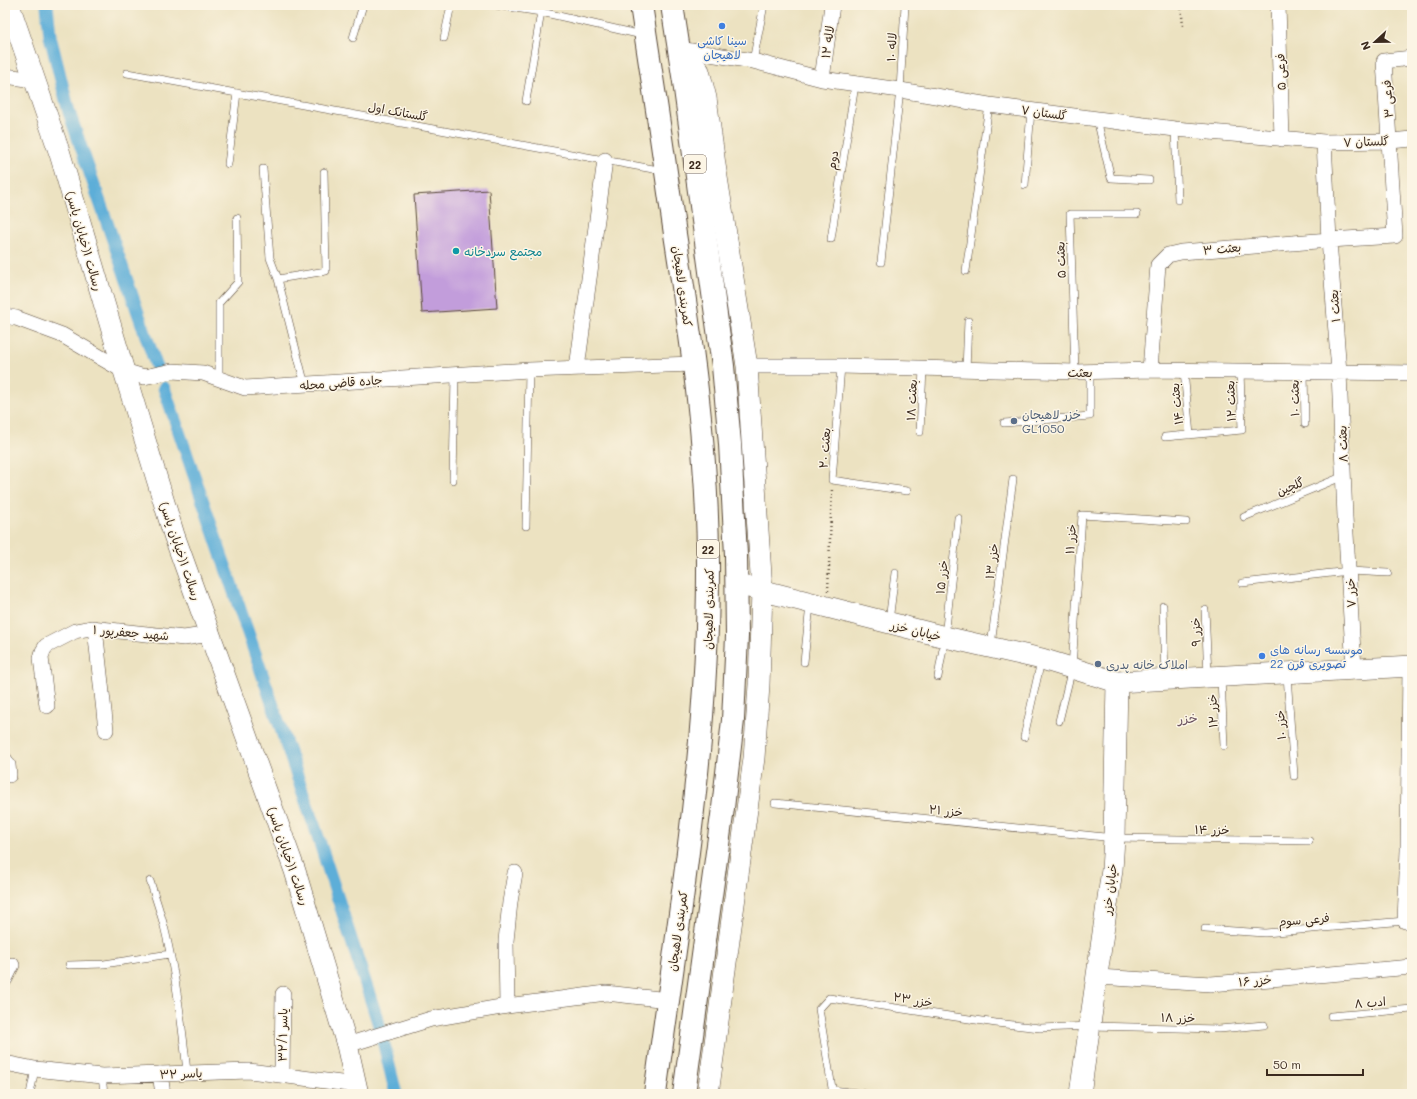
<svg xmlns="http://www.w3.org/2000/svg" width="1417" height="1099" font-family="Mali,'Playpen Sans Arabic',sans-serif">
<style>
.lines{fill:none;stroke-linecap:round;stroke-linejoin:round}
.canal{stroke:#5daed8;stroke-width:13}
.building{fill:#c29ddb}
.lane-casing{stroke:#564636;stroke-width:8}
.street-casing{stroke:#564636;stroke-width:16}
.secondary-casing{stroke:#564636;stroke-width:22}
.highway-casing{stroke:#564636;stroke-width:24}
.path{stroke:#564636;stroke-width:2.5;stroke-dasharray:1 3;stroke-linecap:butt}
.lane{stroke:#fff;stroke-width:7}
.street{stroke:#fff;stroke-width:15}
.secondary{stroke:#fff;stroke-width:21}
.highway{stroke:#fff;stroke-width:22}
.shop-dot{fill:#3f7fe0;stroke:#fcf5e5;stroke-width:1.5}
.culture-dot{fill:#0f9aa8;stroke:#fcf5e5;stroke-width:1.5}
.service-dot{fill:#5c6f8a;stroke:#fcf5e5;stroke-width:1.5}
.labels{text-anchor:middle;dominant-baseline:central;stroke-width:3;stroke-linejoin:round;paint-order:stroke}
.shield{fill:#fcf5e5;stroke:#75675a;stroke-width:1}
.shield-label{font-size:11px;font-weight:bold;fill:#3b2a1e}
.shop-label{font-size:12px;fill:#366cbe;stroke:#fcf5e5}
.street-label{font-size:12px;fill:#3b2a1e;stroke:#fcf5e5}
.culture-label{font-size:12px;fill:#0d838f;stroke:#fcf5e5;text-anchor:start}
.service-label{font-size:12px;fill:#4e5e75;stroke:#fcf5e5;text-anchor:start}
.neighbourhood-label{font-size:13px;fill:#6a5260;stroke:#fcf5e5}
</style>
<rect width="100%" height="100%" fill="#fcf5e5"/>
<filter id="ink" filterUnits="userSpaceOnUse"><feTurbulence type="fractalNoise" baseFrequency=".025" numOctaves="2"/><feDisplacementMap in="SourceGraphic" scale="8" xChannelSelector="R" yChannelSelector="G"/><feConvolveMatrix kernelMatrix="1 2 1 2 8 2 1 2 1" color-interpolation-filters="sRGB"/></filter>
<filter id="wash" filterUnits="userSpaceOnUse"><feTurbulence type="fractalNoise" baseFrequency=".012" numOctaves="4" result="noise"/><feDisplacementMap in="SourceGraphic" scale="16" xChannelSelector="R" yChannelSelector="G"/><feGaussianBlur stdDeviation="0.9" result="paint"/><feColorMatrix in="noise" values="0 0 0 0 0 0 0 0 0 0 0 0 0 0 0 0 0 1.4 0 .05"/><feComposite in="paint" operator="in"/></filter>
<g filter="url(#wash)">
<rect width="100%" height="100%" fill="#ece2c1"/>
<g class="lines">
<path class="canal" d="M 47,5 L 50,36 L 69,112 L 156,365
M 164,388 L 315,828 L 380,1028 L 396,1094"/>
</g>
<g id="blocks">
<path class="building" d="M 489,190 L 497,308 L 422,313 L 414,195 Z"/>
</g>
</g>
<g filter="url(#ink)">
<use href="#blocks" fill-opacity="0" stroke="#564636" stroke-width="1"/>
<g class="lines">
<g class="lane-casing">
<path id="lane" d="M 496,5 L 541,12 L 642,35
M 353,38 L 363,5
M 444,38 L 451,5
M 753,61 L 764,5
M 127,73 L 664,171
M 526,101 L 541,12
M 1097,119 L 1111,178 L 1149,180
M 1175,129 L 1178,200
M 228,164 L 237,93
M 263,169 L 270,258 L 278,279 L 305,385
M 1025,185 L 1031,111
M 831,239 L 855,85
M 881,262 L 900,90 L 905,5
M 966,271 L 989,105
M 278,279 L 326,271 L 324,172
M 841,366 L 832,480 L 907,491
M 966,370 L 968,321
M 1184,371 L 1190,435
M 1304,371 L 1305,424
M 1075,372 L 1070,214 L 1137,214
M 219,379 L 219,303 L 238,282 L 237,218
M 1004,423 L 1090,416 L 1090,372
M 920,432 L 923,369
M 1165,437 L 1242,430 L 1240,371
M 453,480 L 455,375
M 1244,517 L 1344,476
M 526,526 L 529,370
M 1242,583 L 1349,571 L 1388,573
M 1163,606 L 1165,677
M 1205,610 L 1208,675
M 889,621 L 895,573
M 991,645 L 1013,479
M 804,662 L 810,605
M 1287,675 L 1294,776
M 938,677 L 945,637 L 958,518
M 1221,678 L 1224,746
M 1059,721 L 1072,668 L 1082,515 L 1186,522
M 1024,737 L 1041,661
M 775,803 L 1114,838 L 1309,841
M 150,881 C 155,896 160,911 164,926 C 176,974 182,1023 187,1072
M 1205,929 L 1265,933 L 1405,921
M 69,965 L 104,964 L 170,954
M 1331,1016 L 1412,1009
M 102,1076 L 104,1094
M 30,1094 L 35,1069
M 827,1094 L 833,1090 L 865,1094
M 833,1094 L 819,1009 L 829,998 L 996,1023 L 1040,1028 L 1091,1026 L 1219,1029 L 1264,1025"/>
</g>
<g class="street-casing">
<path id="street" d="M 1278,5 L 1282,139
M 679,49 L 753,61 L 822,79 L 900,90 L 989,105 L 1175,129 L 1324,142 L 1390,141 L 1412,139
M 5,76 L 35,80
M 822,79 L 832,5
M 1324,142 L 1329,240 L 1339,372 L 1345,517 L 1354,669
M 5,316 L 16,318 L 62,335 L 124,371 L 144,377 L 172,371 L 203,373 L 245,388 L 529,370 L 693,364
M 747,366 L 841,366 L 1075,372 L 1150,370 L 1412,373
M 577,368 L 605,160
M 1150,370 L 1158,265 L 1168,255 L 1181,252 L 1329,240 L 1395,236 L 1384,61 L 1412,58
M 95,628 L 106,730
M 1410,666 L 1408,850 L 1405,921 L 1412,920
M 47,706 L 41,658 L 43,651 L 46,646 L 75,631 L 91,628 L 184,638 L 210,634
M 5,760 L 8,765 L 9,775
M 1098,977 L 1211,984 L 1412,967
M 5,979 L 12,965
M 507,1006 L 506,941 L 510,902 L 515,873
M 347,1045 L 431,1019 L 507,1006 L 606,993 L 668,1000
M 5,1063 L 35,1069 L 102,1076 L 249,1071 L 356,1085
M 160,1074 L 163,1094
M 282,1075 L 283,994"/>
</g>
<g class="secondary-casing">
<path id="secondary" d="M 9,5 L 60,154 L 124,371 L 174,535 L 295,871 L 347,1045 L 358,1094
M 679,49 L 699,71 L 706,98 L 715,165 L 747,366 L 762,590 L 759,685 L 754,758 L 708,1094
M 749,587 L 945,637 L 1042,659 L 1117,682 L 1412,666
M 1080,1094 L 1112,870 L 1114,838 L 1117,682"/>
</g>
<g class="highway-casing">
<path id="highway" d="M 641,5 C 653,81 664,158 675,234 C 692,343 708,452 708,563 C 709,741 679,918 655,1094
M 672,5 L 684,82 L 723,366 L 730,444 L 736,555 L 737,636 L 733,720 L 723,808 L 684,1094"/>
</g>
<path class="path" d="M 1181,5 L 1183,26
M 828,591 L 832,488"/>
<use href="#lane" class="lane"/>
<use href="#street" class="street"/>
<use href="#secondary" class="secondary"/>
<use href="#highway" class="highway"/>
</g>
</g>
<g class="shop-dot">
<circle cx="722" cy="26" r="4"/>
<circle cx="1262" cy="656" r="4"/>
</g>
<circle class="culture-dot" cx="456" cy="251" r="4"/>
<g class="service-dot">
<circle cx="1014" cy="421" r="4"/>
<circle cx="1098" cy="664" r="4"/>
</g>
<g class="labels">
<g class="shield">
<rect x="684" y="155" width="22" height="18" rx="3"/>
<rect x="697" y="540" width="22" height="18" rx="3"/>
</g>
<g class="shield-label">
<text x="695" y="164">22</text>
<text x="708" y="549">22</text>
</g>
<g class="shop-label">
<text x="722" y="40">سینا کاشی<tspan x="722" dy="14">لاهیجان</tspan></text>
<text x="1270" y="649" text-anchor="start">موسسه رسانه های<tspan x="1270" dy="14">تصویری قرن 22</tspan></text>
</g>
<g class="street-label">
<text transform="translate(827 42) rotate(-82)">لاله ۱۲</text>
<text transform="translate(891 47) rotate(-87)">لاله ۱۰</text>
<text transform="translate(1280 72) rotate(-92)">فرعی ۵</text>
<text transform="translate(1387 99) rotate(-94)">فرعی ۳</text>
<text transform="translate(398 111) rotate(10)">گلستانک اول</text>
<text transform="translate(1044 112) rotate(8)">گلستان ۷</text>
<text transform="translate(1366 141) rotate(-2)">گلستان ۷</text>
<text transform="translate(832 160) rotate(-81)">دوم</text>
<text transform="translate(85 241) rotate(74)">رسالت ۱(خیابان یاسر)</text>
<text transform="translate(1222 248) rotate(-5)">بعثت ۳</text>
<text transform="translate(1060 260) rotate(-92)">بعثت ۵</text>
<text transform="translate(683 286) rotate(82)">کمربندی لاهیجان</text>
<text transform="translate(1334 306) rotate(-94)">بعثت ۱</text>
<text x="1080" y="372">بعثت</text>
<text transform="translate(341 382) rotate(-4)">جاده قاضی محله</text>
<text transform="translate(1294 398) rotate(-91)">بعثت ۱۰</text>
<text transform="translate(911 400) rotate(-87)">بعثت ۱۸</text>
<text transform="translate(1230 401) rotate(-92)">بعثت ۱۲</text>
<text transform="translate(1176 404) rotate(-96)">بعثت ۱۴</text>
<text transform="translate(1342 444) rotate(-92)">بعثت ۸</text>
<text transform="translate(824 448) rotate(-86)">بعثت ۲۰</text>
<text transform="translate(1290 486) rotate(-22)">گلچین</text>
<text transform="translate(1070 539) rotate(-86)">خزر ۱۱</text>
<text transform="translate(181 551) rotate(71)">رسالت ۱(خیابان یاسر)</text>
<text transform="translate(991 561) rotate(-83)">خزر ۱۳</text>
<text transform="translate(941 577) rotate(-84)">خزر ۱۵</text>
<text transform="translate(1350 593) rotate(-93)">خزر ۷</text>
<text transform="translate(708 609) rotate(-89)">کمربندی لاهیجان</text>
<text transform="translate(916 630) rotate(14)">خیابان خزر</text>
<text transform="translate(131 632) rotate(5)">شهید جعفرپور ۱</text>
<text transform="translate(1195 632) rotate(-92)">خزر ۹</text>
<text transform="translate(1212 711) rotate(-92)">خزر ۱۲</text>
<text transform="translate(1280 725) rotate(-94)">خزر ۱۰</text>
<text transform="translate(946 810) rotate(6)">خزر ۲۱</text>
<text transform="translate(1212 829) rotate(1)">خزر ۱۴</text>
<text transform="translate(289 856) rotate(71)">رسالت ۱(خیابان یاسر)</text>
<text transform="translate(1109 889) rotate(-83)">خیابان خزر</text>
<text transform="translate(1304 919) rotate(-5)">فرعی سوم</text>
<text transform="translate(677 931) rotate(-82)">کمربندی لاهیجان</text>
<text transform="translate(1255 980) rotate(-5)">خزر ۱۶</text>
<text transform="translate(913 999) rotate(9)">خزر ۲۳</text>
<text transform="translate(1370 1002) rotate(-5)">ادب ۸</text>
<text transform="translate(1178 1017) rotate(1)">خزر ۱۸</text>
<text transform="translate(282 1035) rotate(-89)">یاسر ۳۲/۱</text>
<text transform="translate(181 1073) rotate(-2)">یاسر ۳۲</text>
</g>
<g class="culture-label">
<text x="464" y="251">مجتمع سردخانه</text>
</g>
<g class="service-label">
<text x="1022" y="414">خزر لاهیجان<tspan x="1022" dy="14">GL1050</tspan></text>
<text x="1106" y="664">املاک خانه پدری</text>
</g>
<g class="neighbourhood-label">
<text x="1188" y="717">خزر</text>
</g>
</g>
<rect width="1417" height="1099" fill="none" stroke="#fcf5e5" stroke-width="20"/>
<g transform="translate(1375 42) rotate(248)" stroke="#fcf5e5" stroke-width="3" paint-order="stroke">
<path d="M0-3L7 15L0 10L-7 15Z" fill="#3b2a1e"/>
<text y="-6" font-size="11" font-weight="bold" text-anchor="middle" fill="#3b2a1e">N</text>
</g>
<path d="M1267 1069v6h96v-6" fill="none" stroke="#3b2a1e" stroke-width="2"/>
<text x="1273" y="1069" font-size="12" fill="#3b2a1e" stroke="#fcf5e5" stroke-width="3" paint-order="stroke">50 m</text>
</svg>
